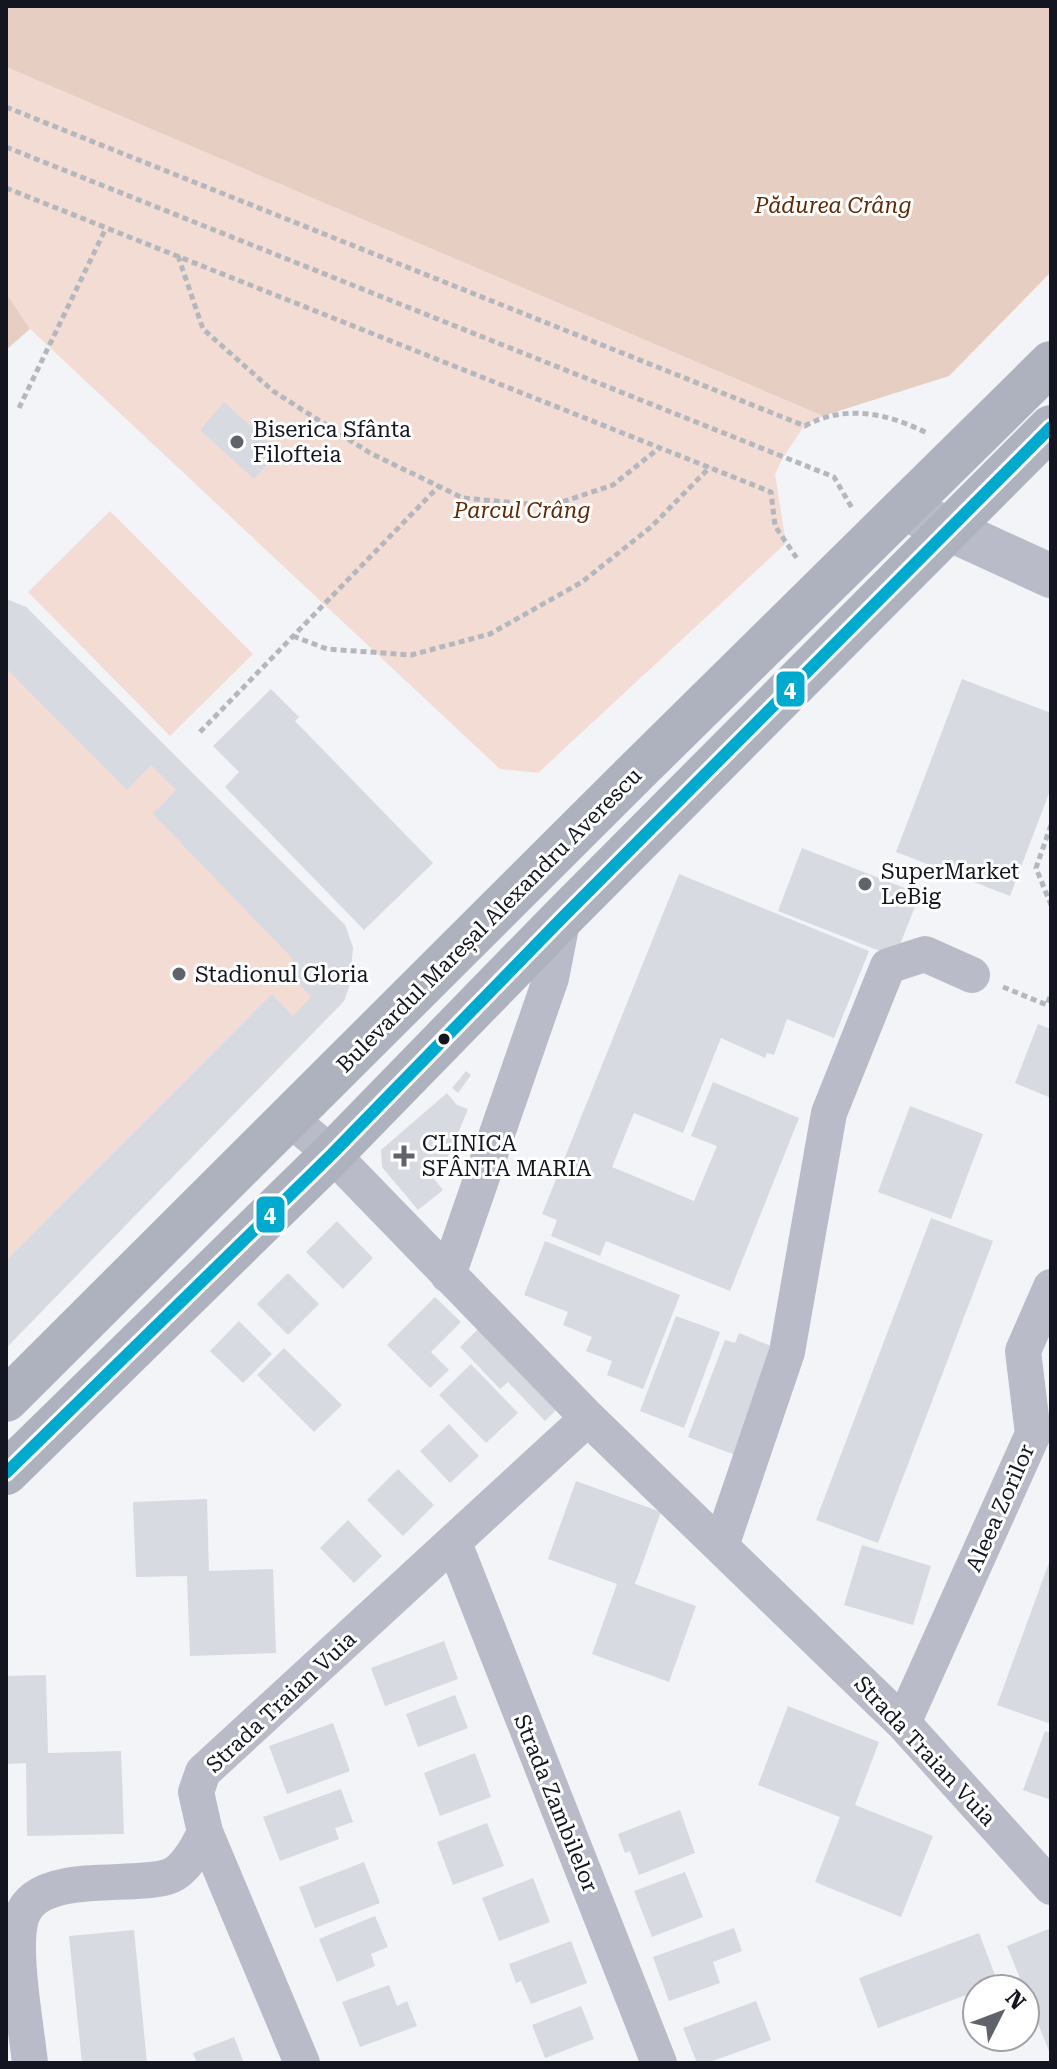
<svg xmlns="http://www.w3.org/2000/svg" width="1057" height="2069" font-family="'Roboto Serif',serif">
<style>
.green{fill:#f3dcd3}
.forest{fill:#e7cec3}
.building{fill:#d8dae2}
.lines{fill:none;stroke-linecap:round;stroke-linejoin:round}
.path{stroke:#b5b7be;stroke-width:5;stroke-dasharray:6 4;stroke-linecap:butt}
.minor{stroke:#b9bcc8;stroke-width:36}
.tertiary{stroke:#b9bcc8;stroke-width:44}
.secondary{stroke:#aeb2bf;stroke-width:44}
.bus-1-casing{stroke:#fff;stroke-width:18}
.bus-1{stroke:#00a9ce;stroke-width:12}
.poi-dot{fill:#61636b;stroke:#fff;stroke-width:3}
.bus-dot{fill:#131520;stroke:#fff;stroke-width:3}
.labels{text-anchor:middle;dominant-baseline:central;stroke-width:6;stroke-linejoin:round;paint-order:stroke}
.park-label{font-size:22px;font-style:italic;fill:#602803;stroke:#fff}
.poi-label{font-size:22px;fill:#131520;stroke:#fff;text-anchor:start}
.street-label{font-size:22px;fill:#131520;stroke:#fff}
.line-badge{stroke:#fff;stroke-width:3}
.badge-label{font-size:22px;text-anchor:middle;font-weight:bold;fill:#fff}
</style>
<rect width="100%" height="100%" fill="#f3f4f7"/>
<path class="green" d="M 6,67 L 823,416 L 804,426 L 783,458 L 775,474 L 786,543 L 538,773 L 500,769 L 30,329 L 6,293 Z
M 110,511 L 253,654 L 170,736 L 28,592 Z
M 6,599 L 26,607 L 345,925 C 355,952 354,975 344,1001 L 6,1348 Z"/>
<path class="forest" d="M 6,6 L 1051,6 L 1051,272 L 949,376 L 823,416 L 6,67 Z
M 6,293 L 30,329 L 6,350 Z"/>
<path class="building" d="M 224,402 L 279,452 L 254,479 L 200,430 Z
M 6,599 L 26,607 L 345,925 L 353,947 L 350,984 L 344,1001 L 6,1348 L 6,1261 L 272,994 L 293,1016 L 311,997 L 289,973 L 296,966 L 292,958 L 153,814 L 176,790 L 151,765 L 127,790 L 6,668 Z
M 962,679 L 1051,713 L 1051,788 L 1010,896 L 896,852 Z
M 271,689 L 299,717 L 295,721 L 433,863 L 364,930 L 225,787 L 239,772 L 213,746 Z
M 802,848 L 920,894 L 895,957 L 778,911 Z
M 679,874 L 869,951 L 834,1038 L 787,1019 L 774,1055 L 767,1053 L 765,1058 L 721,1038 L 683,1133 L 634,1113 L 612,1167 L 694,1201 L 717,1146 L 691,1136 L 713,1082 L 799,1118 L 730,1291 L 606,1241 L 600,1256 L 551,1236 L 557,1220 L 542,1214 Z
M 1038,1024 L 1051,1029 L 1051,1098 L 1015,1083 Z
M 466,1071 L 471,1075 L 458,1093 L 452,1088 Z
M 447,1093 L 457,1105 L 468,1109 L 443,1169 L 434,1165 L 430,1174 L 443,1190 L 418,1210 L 382,1167 L 381,1150 Z
M 910,1106 L 983,1134 L 951,1219 L 878,1192 Z
M 931,1218 L 993,1241 L 878,1543 L 816,1520 Z
M 337,1221 L 373,1258 L 343,1289 L 306,1252 Z
M 545,1241 L 680,1295 L 643,1389 L 607,1375 L 612,1361 L 586,1351 L 592,1337 L 563,1325 L 568,1312 L 524,1295 Z
M 288,1273 L 319,1304 L 288,1335 L 257,1304 Z
M 435,1297 L 461,1322 L 431,1352 L 449,1370 L 430,1388 L 387,1345 Z
M 676,1316 L 720,1332 L 684,1428 L 640,1411 Z
M 239,1321 L 272,1354 L 243,1383 L 210,1351 Z
M 479,1328 L 556,1410 L 545,1421 L 508,1382 L 500,1389 L 460,1347 Z
M 739,1333 L 776,1348 L 735,1455 L 688,1437 L 725,1340 L 735,1343 Z
M 284,1348 L 342,1405 L 314,1432 L 257,1375 Z
M 471,1364 L 518,1413 L 486,1443 L 439,1395 Z
M 449,1424 L 479,1456 L 450,1483 L 420,1451 Z
M 398,1469 L 434,1505 L 403,1536 L 367,1500 Z
M 576,1481 L 661,1512 L 635,1584 L 696,1606 L 669,1682 L 592,1654 L 617,1584 L 548,1559 Z
M 207,1499 L 209,1571 L 273,1569 L 276,1653 L 190,1656 L 187,1576 L 136,1577 L 133,1502 Z
M 348,1520 L 382,1556 L 354,1583 L 320,1548 Z
M 862,1545 L 931,1566 L 913,1625 L 844,1605 Z
M 1051,1557 L 1051,1724 L 997,1705 Z
M 444,1641 L 458,1679 L 385,1706 L 371,1668 Z
M 46,1675 L 48,1753 L 121,1751 L 124,1834 L 27,1836 L 26,1763 L 6,1764 L 6,1676 Z
M 455,1695 L 468,1728 L 418,1747 L 406,1714 Z
M 788,1706 L 879,1742 L 855,1805 L 933,1836 L 901,1917 L 815,1882 L 840,1817 L 758,1785 Z
M 333,1723 L 350,1771 L 287,1794 L 269,1746 Z
M 1045,1731 L 1051,1733 L 1051,1800 L 1023,1790 Z
M 475,1753 L 491,1797 L 440,1816 L 424,1773 Z
M 341,1789 L 353,1822 L 335,1828 L 339,1839 L 280,1861 L 263,1817 Z
M 680,1810 L 695,1853 L 639,1875 L 630,1851 L 625,1853 L 618,1834 Z
M 487,1823 L 504,1866 L 453,1885 L 437,1842 Z
M 364,1862 L 380,1903 L 315,1928 L 299,1887 Z
M 685,1872 L 703,1917 L 652,1937 L 634,1891 Z
M 533,1878 L 550,1922 L 499,1941 L 482,1898 Z
M 375,1916 L 388,1947 L 371,1954 L 375,1966 L 337,1982 L 319,1939 Z
M 734,1928 L 742,1951 L 713,1962 L 720,1983 L 669,2001 L 653,1957 Z
M 1051,1928 L 1051,2056 L 1007,1946 Z
M 134,1930 L 147,2063 L 82,2063 L 69,1936 Z
M 979,1933 L 998,1983 L 878,2028 L 859,1978 Z
M 571,1941 L 587,1983 L 531,2004 L 521,1981 L 516,1983 L 509,1964 Z
M 389,1985 L 397,2006 L 407,2001 L 417,2026 L 360,2047 L 342,2002 Z
M 756,2001 L 771,2040 L 707,2063 L 697,2063 L 683,2028 Z
M 581,2006 L 594,2039 L 545,2058 L 532,2025 Z
M 234,2037 L 244,2063 L 197,2063 L 193,2053 Z"/>
<g class="lines">
<path class="path" d="M 6,107 L 805,426 C 845,404 887,413 927,433
M 6,147 L 834,477 L 852,508
M 6,188 L 771,492 L 775,526 L 798,560
M 178,256 L 203,329 L 273,391 L 370,453 L 463,498 L 550,506 L 613,485 L 659,448
M 19,408 L 106,228
M 293,636 L 327,649 L 411,655 L 490,634 L 582,582 L 651,527 L 710,467
M 200,732 L 439,486
M 1051,825 L 1036,868 L 1051,905
M 1003,987 L 1047,1005 L 1051,994"/>
<path class="minor" d="M 290,1119 L 332,1154 L 588,1418 L 903,1723 L 1051,1887
M 448,1275 L 551,978 L 563,917
M 454,1543 L 659,2063
M 721,1546 L 787,1352 L 829,1113 L 888,966 L 925,954 L 972,975
M 903,1723 L 1033,1434 L 1023,1351 L 1051,1287
M 30,2063 C 26,2026 13,1956 20,1923 C 30,1868 126,1889 167,1877 C 184,1873 198,1847 205,1832
M 302,2063 L 205,1832 L 196,1792 L 203,1772 L 588,1418"/>
<path class="tertiary" d="M 916,514 L 1051,576"/>
<path class="secondary" d="M 6,1400 L 637,771 L 1051,363
M 6,1473 L 332,1154 L 563,917 L 1051,427"/>
<g class="bus-1-casing">
<path id="bus-1" d="M 6,1473 L 332,1154 L 563,917 L 1051,427"/>
</g>
<use href="#bus-1" class="bus-1"/>
</g>
<g class="poi-dot">
<circle cx="237" cy="442" r="8"/>
<circle cx="865" cy="884" r="8"/>
<circle cx="179" cy="974" r="8"/>
<path d="M400 1144h8v8h8v8h-8v8h-8v-8h-8v-8h8z"/>
</g>
<circle class="bus-dot" cx="444" cy="1039" r="7"/>
<g class="labels">
<g class="park-label">
<text x="833" y="205">Pădurea Crâng</text>
<text x="522" y="510">Parcul Crâng</text>
</g>
<g class="poi-label">
<text x="253" y="429">Biserica Sfânta<tspan x="253" dy="25">Filofteia</tspan></text>
<text x="881" y="871">SuperMarket<tspan x="881" dy="25">LeBig</tspan></text>
<text x="195" y="974">Stadionul Gloria</text>
<text x="422" y="1143">CLINICA<tspan x="422" dy="25">SFÂNTA MARIA</tspan></text>
</g>
<g class="street-label">
<text transform="translate(489 920) rotate(-45)">Bulevardul Mareșal Alexandru Averescu</text>
<text transform="translate(1000 1508) rotate(-66)">Aleea Zorilor</text>
<text transform="translate(281 1702) rotate(-43)">Strada Traian Vuia</text>
<text transform="translate(925 1751) rotate(47)">Strada Traian Vuia</text>
<text transform="translate(556 1803) rotate(68)">Strada Zambilelor</text>
</g>
</g>
<g class="line-badge">
<rect x="775" y="670" width="31" height="38" rx="8" fill="#00a9ce"/>
<rect x="255" y="1195" width="31" height="39" rx="8" fill="#00a9ce"/>
</g>
<g class="badge-label">
<text x="790" y="697">4</text>
<text x="270" y="1222">4</text>
</g>
<rect width="1057" height="2069" fill="none" stroke="#131520" stroke-width="16"/>
<g transform="translate(1001 2013) rotate(48)"><circle r="38" fill="#ffffff" stroke="#a1a1a6" stroke-width="2"/>
<path d="M0-6L14 30L0 20L-14 30Z" fill="#61636b"/>
<text y="-12" font-size="22" font-weight="bold" text-anchor="middle" fill="#131520">N</text>
</g>
</svg>
